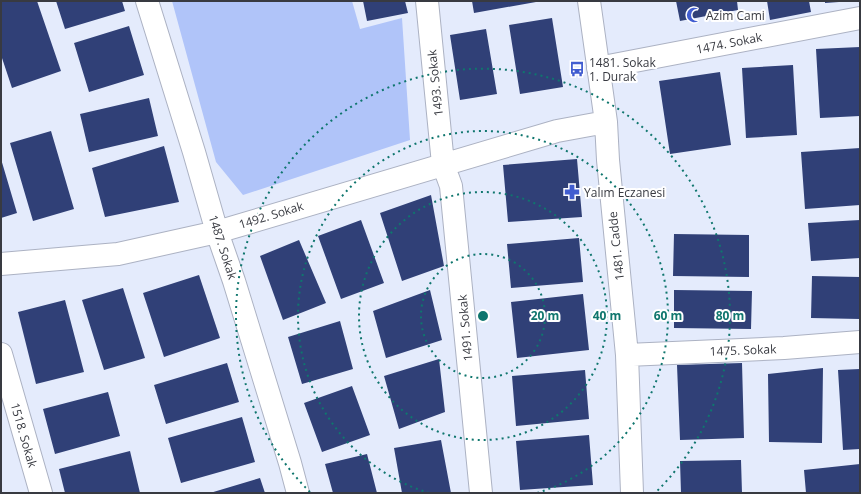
<svg xmlns="http://www.w3.org/2000/svg" width="861" height="494" font-family="'Open Sans',sans-serif">
<style>
.green{fill:#b0c4f9}
.building{fill:#304077}
.lines{fill:none;stroke-linecap:round;stroke-linejoin:round}
.minor-casing{stroke:#acb2c3;stroke-width:24}
.minor{stroke:#fff;stroke-width:22}
.ring{fill:none;stroke:#0f766e;stroke-width:2;stroke-dasharray:2 4}
.labels{text-anchor:middle;dominant-baseline:central;stroke-width:4;stroke-linejoin:round;paint-order:stroke}
.poi-label{font-size:12px;fill:#383a41;stroke:#fff;text-anchor:start}
.street-label{font-size:12px;fill:#383a41;stroke:#fff}
.centre{fill:#0f766e;stroke:#fff;stroke-width:2}
.ring-label{font-size:12px;text-anchor:middle;font-weight:bold;fill:#0f766e;stroke:#fff;stroke-width:4;stroke-linejoin:round;paint-order:stroke}
</style>
<rect width="100%" height="100%" fill="#e4ebfc"/>
<path class="green" d="M 172,1 L 352,1 L 360,29 L 402,18 L 410,140 L 243,195 L 216,162 Z"/>
<path class="building" d="M 5,1 L 37,1 L 61,71 L 12,88 L 1,55 L 1,2 Z
M 56,1 L 122,1 L 125,11 L 65,29 Z
M 363,1 L 405,1 L 408,13 L 367,21 Z
M 472,1 L 536,1 L 536,2 L 474,13 Z
M 676,1 L 737,1 L 738,10 L 680,21 Z
M 767,1 L 809,1 L 811,12 L 770,20 Z
M 825,1 L 839,1 L 839,2 L 825,3 Z
M 552,18 L 563,87 L 520,94 L 509,25 Z
M 129,26 L 144,75 L 89,92 L 74,43 Z
M 486,29 L 497,94 L 460,100 L 450,35 Z
M 860,47 L 860,116 L 820,118 L 816,49 Z
M 793,65 L 797,135 L 746,138 L 742,68 Z
M 720,72 L 731,145 L 670,154 L 659,81 Z
M 149,98 L 158,136 L 89,152 L 80,114 Z
M 51,131 L 74,209 L 33,221 L 10,143 Z
M 164,146 L 179,202 L 105,217 L 92,168 Z
M 860,148 L 860,205 L 805,209 L 801,152 Z
M 1,159 L 17,213 L 1,218 Z
M 577,159 L 582,217 L 508,222 L 503,165 Z
M 431,195 L 444,266 L 402,281 L 380,213 Z
M 361,220 L 384,283 L 341,299 L 318,236 Z
M 860,220 L 860,258 L 811,261 L 808,223 Z
M 674,234 L 749,235 L 749,277 L 673,276 Z
M 579,238 L 583,282 L 511,288 L 507,244 Z
M 299,240 L 326,303 L 283,320 L 260,256 Z
M 199,275 L 220,338 L 164,357 L 143,293 Z
M 812,276 L 860,277 L 860,319 L 811,318 Z
M 123,288 L 145,358 L 104,370 L 82,300 Z
M 430,290 L 442,340 L 386,358 L 373,311 Z
M 674,290 L 752,291 L 751,329 L 674,328 Z
M 583,294 L 589,350 L 517,358 L 511,302 Z
M 65,300 L 84,372 L 36,384 L 18,312 Z
M 340,321 L 353,369 L 302,384 L 288,337 Z
M 439,359 L 445,412 L 399,429 L 384,376 Z
M 227,363 L 239,402 L 166,424 L 154,385 Z
M 742,363 L 744,438 L 680,440 L 677,365 Z
M 823,368 L 822,443 L 769,442 L 768,374 Z
M 860,369 L 860,449 L 843,450 L 838,370 Z
M 585,370 L 589,419 L 516,426 L 512,376 Z
M 352,386 L 370,435 L 322,452 L 304,403 Z
M 108,392 L 120,436 L 55,454 L 43,409 Z
M 242,417 L 255,462 L 181,483 L 168,438 Z
M 589,435 L 593,485 L 520,490 L 516,441 Z
M 441,440 L 451,493 L 402,493 L 394,448 Z
M 130,451 L 140,493 L 65,493 L 59,469 Z
M 367,454 L 377,493 L 333,493 L 325,464 Z
M 741,460 L 742,493 L 681,493 L 680,461 Z
M 860,464 L 860,493 L 806,493 L 804,470 Z
M 260,478 L 265,493 L 210,493 Z"/>
<g class="lines">
<g class="minor-casing">
<path id="minor" d="M 147,1 L 194,152 L 217,232 L 234,281 L 290,463 L 298,493
M 427,1 L 443,164 L 451,186 L 481,493
M 589,1 L 606,122 L 608,160 L 627,355 L 632,493
M 598,68 L 860,18
M 1,264 L 118,254 L 217,232 L 557,131 L 606,122
M 1,354 L 41,493
M 627,355 L 784,348 L 860,342"/>
</g>
<use href="#minor" class="minor"/>
</g>
<g class="ring">
<circle cx="483" cy="316" r="62"/>
<circle cx="483" cy="316" r="124"/>
<path d="M429 493A185 185 0 1 1 537 493"/>
<path d="M310 492A247 247 0 1 1 656 492"/>
</g>
<defs>
<g id="mosque-bare" transform="scale(1.2)"><path d="M3.5-4.9A6 6 0 1 0 3.5 4.9A5 5 0 1 1 3.5-4.9Z" fill="#415dd0" stroke="#fff" stroke-width="2.5" paint-order="stroke"/></g>
<g id="bus-bare" transform="scale(1.2)"><path d="M-5-6H5V4H4V6H2V4H-2V6H-4V4H-5ZM-3.5-4V0h7V-4ZM-3.5 1.2v1.5H-2V1.2ZM2 1.2v1.5H3.5V1.2Z" fill="#415dd0" stroke="#fff" stroke-width="2.5" paint-order="stroke"/></g>
<g id="pharmacy-bare" transform="scale(1.2)"><path d="M-2-6h4v4h4v4h-4v4h-4v-4h-4v-4h4Z" fill="#415dd0" stroke="#fff" stroke-width="2.5" paint-order="stroke"/></g>
</defs>
<g fill-rule="evenodd">
<use href="#mosque-bare" x="694" y="15"/>
<use href="#bus-bare" x="577" y="69"/>
<use href="#pharmacy-bare" x="572" y="192"/>
</g>
<g class="labels">
<g class="poi-label">
<text x="706" y="15">Azim Cami</text>
<text x="589" y="62">1481. Sokak<tspan x="589" dy="14">1. Durak</tspan></text>
<text x="584" y="192">Yalım Eczanesi</text>
</g>
<g class="street-label">
<text transform="translate(729 43) rotate(-11)">1474. Sokak</text>
<text transform="translate(435 83) rotate(-96)">1493. Sokak</text>
<text transform="translate(271 215) rotate(-17)">1492. Sokak</text>
<text transform="translate(616 246) rotate(-96)">1481. Cadde</text>
<text transform="translate(223 247) rotate(72)">1487. Sokak</text>
<text transform="translate(465 328) rotate(-95)">1491. Sokak</text>
<text transform="translate(743 350) rotate(-2)">1475. Sokak</text>
<text transform="translate(24 435) rotate(74)">1518. Sokak</text>
</g>
</g>
<circle cx="483" cy="316" r="6" class="centre"/>
<g class="ring-label">
<text x="545" y="320">20 m</text>
<text x="607" y="320">40 m</text>
<text x="668" y="320">60 m</text>
<text x="730" y="320">80 m</text>
</g>
<rect width="861" height="494" fill="none" stroke="#383a41" stroke-width="4"/>
</svg>
